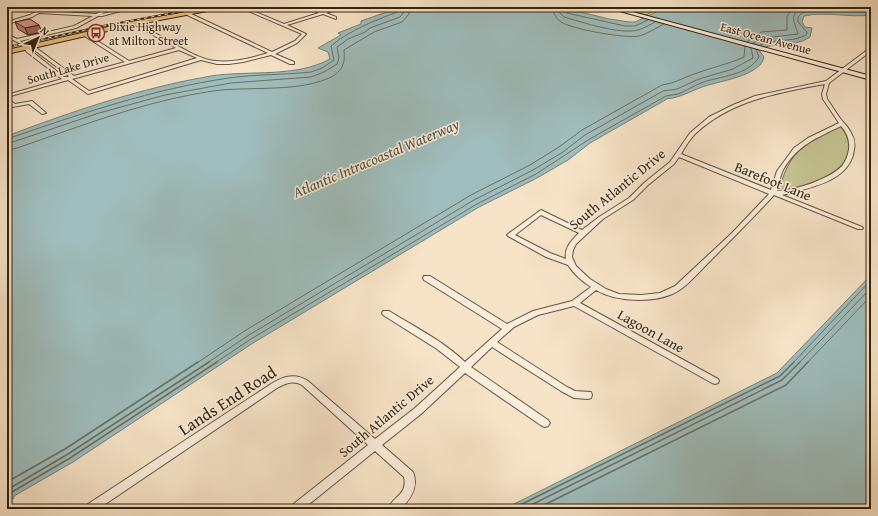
<svg xmlns="http://www.w3.org/2000/svg" width="878" height="516" font-family="'Gentium Book Plus',serif">
<style>
.green{fill:#c4c291;stroke:#7d724f}
.water{fill:#9fbdbc;stroke:#757f76}
.lines{fill:none;stroke-linecap:round;stroke-linejoin:round}
.shore-far1{stroke:#6a7064;stroke-width:1}
.shore{stroke:#6a7064;stroke-width:1.5}
.street-casing{stroke:#66533c;stroke-width:2}
.secondary-casing{stroke:#36230d;stroke-width:2}
.primary-casing{stroke:#36230d;stroke-width:2}
.street{fill:#faeddb;fill-rule:evenodd}
.secondary{fill:#faeddb;fill-rule:evenodd}
.primary{fill:#ecc284;fill-rule:evenodd}
.rail-casing{stroke:#36230d;stroke-width:2}
.rail{stroke:#faeddb;stroke-width:1;stroke-dasharray:3.5;stroke-linecap:butt}
.wall{fill:#c4847c;stroke:#36230d}
.shaded-wall{fill:#a06b65;stroke:#36230d}
.building{fill:#e49990;stroke:#36230d}
.labels{text-anchor:middle;dominant-baseline:central;stroke-width:3;stroke-linejoin:round;paint-order:stroke}
.far-poi-label{font-size:12px;fill:#36230d;stroke:#faeddb;text-anchor:start}
.far-street-label{font-size:12px;fill:#36230d;stroke:#faeddb}
.street-label{font-size:14px;fill:#36230d;stroke:#faeddb}
.water-label{font-size:15px;font-style:italic;fill:#565142;stroke:#faeddb}
.near-street-label{font-size:17px;fill:#36230d;stroke:#faeddb}
</style>
<rect width="100%" height="100%" fill="#f7e4c8"/>
<filter id="stains"><feTurbulence type="fractalNoise" baseFrequency=".005" numOctaves="4"/><feColorMatrix values="0 0 0 0 .2 0 0 0 0 .09 0 0 0 0 .02 0 0 0 .5 -.17"/></filter>
<radialGradient id="worn" r=".72"><stop offset=".6" stop-color="#630" stop-opacity="0"/><stop offset="1" stop-color="#630" stop-opacity=".3"/></radialGradient>
<path class="green" d="M 616,7 L 655,7 L 654,11 L 646,15 Z
M 842,125 C 866,159 830,178 801,186 C 794,187 787,191 780,188 C 789,149 809,142 842,125 Z"/>
<path class="water" d="M 401,7 L 560,7 L 609,19 L 629,22 L 635,22 L 656,12 L 657,7 L 871,7 L 871,15 C 849,18 825,11 804,16 L 802,22 L 805,27 L 812,28 L 810,37 C 792,49 772,41 759,50 L 764,57 C 763,60 762,63 760,65 C 747,78 719,81 702,87 C 689,92 681,97 667,99 L 590,143 L 568,160 L 537,178 L 479,207 L 253,343 L 73,462 L 14,496 L 14,498 L 7,502 L 7,136 C 73,111 141,88 211,76 C 249,70 296,78 330,59 L 328,52 L 318,48 L 341,35 L 338,33 L 361,24 L 361,21 Z
M 871,275 L 871,509 L 504,509 L 777,373 Z"/>
<g class="lines">
<path class="shore-far1" d="M 552,7 C 554,13 555,18 561,22 C 571,29 627,39 639,36 C 647,34 656,28 664,24
M 558,7 L 560,13 L 564,17 C 582,22 620,35 638,30 C 644,28 650,25 655,22
M 563,7 L 564,11 L 567,13 L 625,26 L 635,26 L 648,20
M 747,42 L 761,32 L 787,30 L 787,17 L 792,7
M 753,43 L 764,38 L 798,34 C 795,22 788,16 802,7
M 760,45 C 775,38 791,43 806,35 L 807,32 L 798,22 L 798,17 L 803,12 L 871,11
M 7,139 C 80,114 153,89 229,78 C 256,74 284,75 311,72 L 322,68 L 334,60 L 331,46 C 350,30 374,21 397,12 L 399,7
M 7,144 L 99,113 L 165,95 L 231,83 L 311,77 L 324,72 L 337,64 L 339,58 L 337,47 L 348,39 L 365,32 L 370,28 L 400,17 L 404,12 L 404,7
M 7,150 L 17,148 C 81,126 145,101 213,91 C 248,86 302,93 333,76 C 344,69 345,61 344,50 L 374,32 L 402,22 L 409,14 L 410,7
M 197,363 L 246,330 L 471,195 L 530,165 L 559,147 L 582,130 L 662,85 C 676,83 684,77 697,73 C 713,67 729,64 744,57 L 745,46
M 207,363 L 249,335 L 474,200 L 533,170 L 563,152 L 585,135 L 663,91 L 677,89 L 699,79 L 733,69 L 753,58 L 751,48
M 215,363 L 251,339 L 477,204 L 536,174 L 588,140 L 666,96 C 670,95 674,95 678,94 C 686,91 693,86 701,83 C 719,76 748,76 759,57 L 756,49
M 793,363 L 871,280
M 799,363 L 871,288
M 807,363 L 871,296"/>
<path class="shore" d="M 7,482 L 65,449 L 198,362
M 7,490 L 68,454 L 209,362
M 7,497 L 12,492 L 70,458 L 217,362
M 512,509 L 780,376 L 794,362
M 523,509 L 782,380 L 800,362
M 536,509 L 786,385 L 808,362"/>
<g class="street-casing">
<path id="street" d="M 44,7 L 49,7 L 42,11 L 96,14 L 108,7 L 113,7 L 102,14 L 130,7 L 136,7 L 102,16 L 98,16 L 76,28 L 20,41 L 27,46 L 35,47 L 74,76 L 125,62 L 83,35 L 83,33 L 85,33 L 129,61 L 176,48 L 133,24 L 133,22 L 134,22 C 144,26 154,33 164,38 C 178,46 200,60 216,61 C 233,63 252,58 268,53 L 185,14 L 185,12 L 187,12 L 272,52 L 295,41 L 302,34 L 239,7 L 244,7 L 284,24 L 319,13 L 306,7 C 312,7 316,11 322,11 C 328,12 338,7 345,7 L 326,13 L 336,17 L 336,19 L 323,14 L 287,25 L 306,34 L 297,43 L 275,54 L 294,62 L 294,64 L 290,64 L 271,55 L 243,62 L 229,64 L 217,64 L 201,60 L 88,94 L 68,80 L 7,97 L 7,95 L 62,79 L 27,52 L 21,44 L 7,37 L 7,34 L 17,39 L 74,26 L 93,16 L 39,13 L 32,17 L 7,24 L 7,22 L 30,15 ZM 29,48 L 33,49 L 69,76 L 68,77 L 64,77 L 30,50 ZM 179,50 L 197,58 L 89,91 L 72,79 Z
M 870,48 L 871,48 L 871,51 L 829,83 L 826,94 L 827,99 C 833,107 837,115 843,122 C 847,126 850,130 852,135 C 855,140 855,144 854,150 C 850,182 808,188 782,195 L 862,227 L 863,228 L 862,229 L 858,229 L 774,195 C 752,219 730,241 708,263 C 699,272 691,282 681,289 C 661,304 617,303 596,290 L 580,303 L 718,379 L 719,381 L 718,383 L 715,384 L 712,383 L 574,306 L 538,315 L 514,327 L 497,342 L 567,387 L 575,391 L 591,392 L 592,395 L 591,398 L 588,399 L 574,398 L 561,391 L 492,347 L 471,367 L 548,420 L 550,423 L 548,426 L 545,427 L 542,426 L 465,373 L 421,414 L 382,445 L 413,472 C 419,487 411,499 400,509 L 388,509 C 393,496 408,495 404,477 L 375,451 L 303,509 L 290,509 L 291,506 L 368,445 L 302,385 C 293,380 286,383 277,388 L 98,509 L 84,509 L 85,506 L 271,384 C 284,376 295,373 308,381 L 375,439 L 415,408 L 460,367 L 437,349 L 383,315 L 382,313 L 383,311 L 389,311 C 415,327 443,341 465,362 L 502,329 L 424,280 L 423,278 L 424,276 L 430,276 L 507,324 L 533,311 L 572,301 L 591,287 C 583,282 573,273 568,265 L 546,257 L 508,236 L 507,235 L 508,234 L 541,210 L 582,230 L 599,217 L 629,198 L 644,183 L 670,162 L 690,133 L 709,117 L 733,105 L 755,96 L 826,81 ZM 825,84 L 822,94 L 823,99 L 839,123 L 808,138 L 794,148 L 777,171 L 771,190 L 681,154 C 685,147 690,139 695,134 C 730,101 779,92 825,84 ZM 841,126 C 847,133 850,140 849,149 C 848,155 846,161 842,166 C 830,179 794,191 777,191 C 779,185 780,176 783,170 C 797,145 817,138 841,126 ZM 679,157 L 769,194 L 732,233 L 675,286 L 660,293 L 641,295 L 619,294 L 606,289 L 590,279 L 576,266 L 572,257 L 573,250 L 576,244 L 603,219 L 633,200 L 648,185 L 674,164 ZM 541,215 L 579,233 C 571,241 564,248 566,259 L 550,253 L 515,235 Z
M 7,98 L 15,104 L 32,101 L 46,113 L 42,114 L 29,104 L 12,107 L 7,102 Z"/>
</g>
<g class="secondary-casing">
<path id="secondary" d="M 605,7 L 614,7 L 871,76 L 871,80 Z"/>
</g>
<g class="primary-casing">
<path id="primary" d="M 215,7 L 228,7 L 134,25 L 7,54 L 7,50 L 134,21 Z"/>
</g>
<use href="#street" class="street"/>
<use href="#secondary" class="secondary"/>
<use href="#primary" class="primary"/>
<g class="rail-casing">
<path id="rail" d="M 7,47 L 103,26 L 205,7"/>
</g>
<use href="#rail" class="rail"/>
</g>
<path class="wall" d="M 15,22 L 42,32 L 28,35 L 18,29 Z"/>
<path class="shaded-wall" d="M 39,25 L 42,32 L 28,35 L 25,28 Z"/>
<path class="building" d="M 30,19 L 39,25 L 25,28 L 15,22 Z"/>
<defs>
<g id="bus-ring" transform="scale(0.9)"><circle r="9.5" fill="#faeddb" stroke="#8f2418" stroke-width="1.5"/><path d="M-5-6H5V4H4V6H2V4H-2V6H-4V4H-5ZM-3.5-4V0h7V-4ZM-3.5 1.2v1.5H-2V1.2ZM2 1.2v1.5H3.5V1.2Z" fill="#8f2418"/></g>
</defs>
<g fill-rule="evenodd">
<use href="#bus-ring" x="96" y="33"/>
</g>
<g class="labels">
<g class="far-poi-label">
<text x="109" y="26">Dixie Highway<tspan x="109" dy="14">at Milton Street</tspan></text>
</g>
<g class="far-street-label">
<text transform="translate(766 38) rotate(15)">East Ocean Avenue</text>
<text transform="translate(68 68) rotate(-16)">South Lake Drive</text>
</g>
<g class="street-label">
<text transform="translate(773 181) rotate(22)">Barefoot Lane</text>
<text transform="translate(617 189) rotate(-39)">South Atlantic Drive</text>
<text transform="translate(651 331) rotate(29)">Lagoon Lane</text>
<text transform="translate(386 416) rotate(-40)">South Atlantic Drive</text>
</g>
<g class="water-label">
<text transform="translate(376 158) rotate(-23)">Atlantic Intracoastal Waterway</text>
</g>
<g class="near-street-label">
<text transform="translate(227 400) rotate(-33)">Lands End Road</text>
</g>
</g>
<rect width="878" height="516" fill="none" stroke="#f7e4c8" stroke-width="24"/>
<rect x="8" y="8" width="862" height="500" fill="none" stroke="#36230d" stroke-width="2"/>
<rect x="12" y="12" width="854" height="492" fill="none" stroke="#36230d"/>
<g transform="translate(38 38) rotate(44)" stroke="#faeddb" stroke-width="3" paint-order="stroke">
<path d="M0-3L7 15L0 10L-7 15Z" fill="#36230d"/>
<text y="-6" font-size="11" font-weight="bold" text-anchor="middle" fill="#36230d">N</text>
</g>
<rect width="100%" height="100%" filter="url(#stains)"/>
<rect width="100%" height="100%" fill="url(#worn)"/>
</svg>
